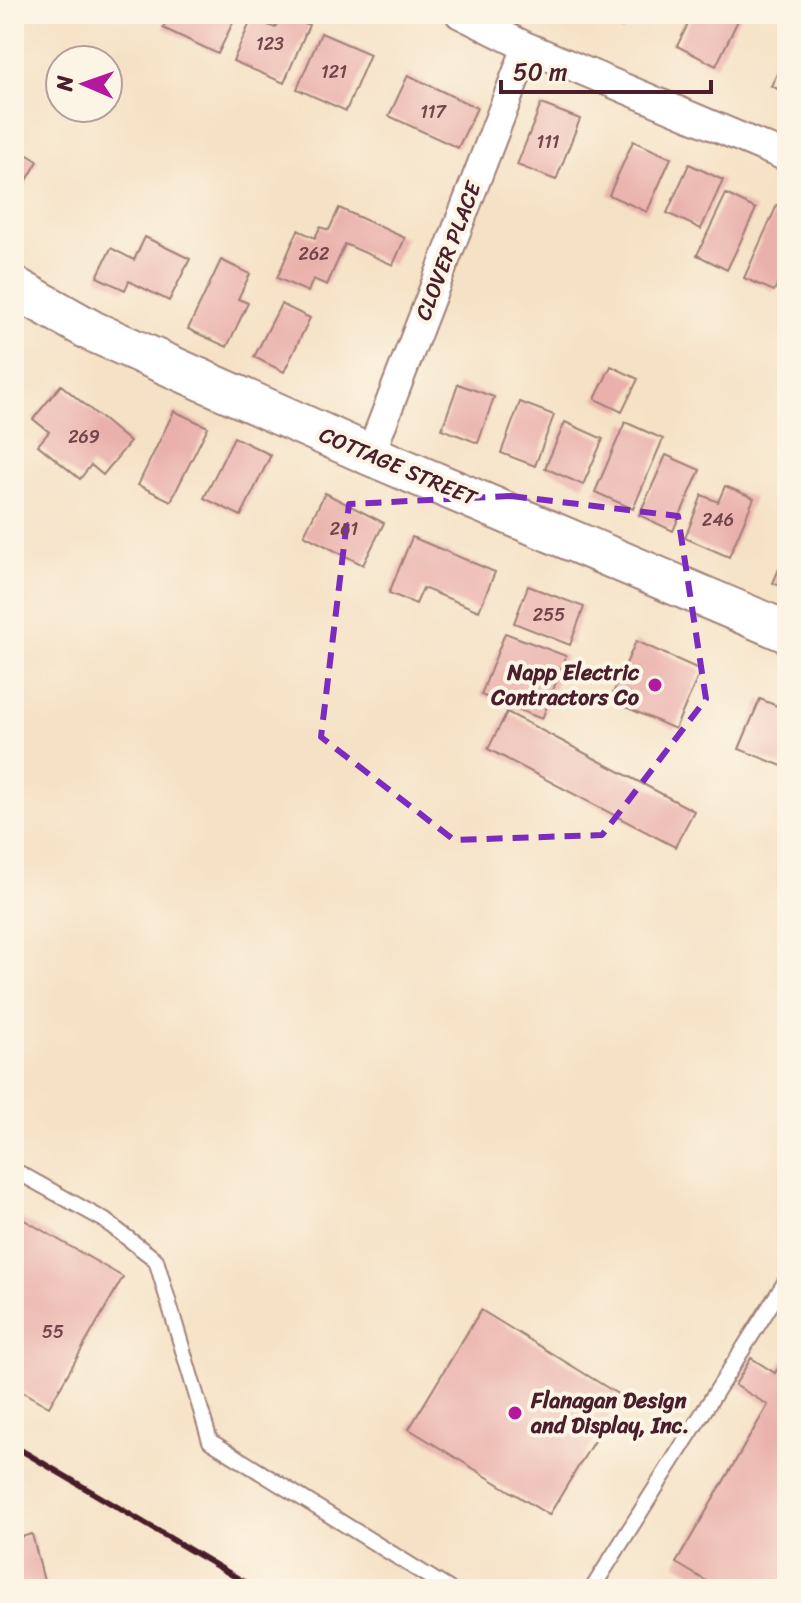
<svg xmlns="http://www.w3.org/2000/svg" width="801" height="1603" font-family="Sriracha,sans-serif">
<style>
.building{fill:#eab1ac}
.lines{fill:none;stroke-linecap:round;stroke-linejoin:round}
.lane-casing{stroke:#a08078;stroke-width:18}
.street-casing{stroke:#a08078;stroke-width:32}
.secondary-casing{stroke:#a08078;stroke-width:44}
.lane{stroke:#fff;stroke-width:14}
.street{stroke:#fff;stroke-width:28}
.secondary{stroke:#fff;stroke-width:40}
.rail{stroke:#4a1f2b;stroke-width:6}
.marked{fill:none;stroke:#7b2cbf;stroke-width:6;stroke-dasharray:16 10;stroke-linejoin:round}
.poi-dot{fill:#b5179e;stroke:#fcf5e5;stroke-width:3}
.labels{text-anchor:middle;dominant-baseline:central;stroke-width:8;stroke-linejoin:round;paint-order:stroke}
.number-label{font-size:18px;fill:#72444b}
.street-label{font-size:22px;fill:#4a1f2b;stroke:#fcf5e5}
.poi-label{font-size:22px;font-weight:bold;fill:#4a1f2b;stroke:#fcf5e5;text-anchor:end}
</style>
<rect width="100%" height="100%" fill="#fcf5e5"/>
<filter id="ink" filterUnits="userSpaceOnUse"><feTurbulence type="fractalNoise" baseFrequency=".0125" numOctaves="2"/><feDisplacementMap in="SourceGraphic" scale="16" xChannelSelector="R" yChannelSelector="G"/><feConvolveMatrix kernelMatrix="1 2 1 2 8 2 1 2 1" color-interpolation-filters="sRGB"/></filter>
<filter id="wash" filterUnits="userSpaceOnUse"><feTurbulence type="fractalNoise" baseFrequency=".006" numOctaves="4" result="noise"/><feDisplacementMap in="SourceGraphic" scale="32" xChannelSelector="R" yChannelSelector="G"/><feGaussianBlur stdDeviation="1.8" result="paint"/><feColorMatrix in="noise" values="0 0 0 0 0 0 0 0 0 0 0 0 0 0 0 0 0 1.4 0 .05"/><feComposite in="paint" operator="in"/></filter>
<g filter="url(#wash)">
<rect width="100%" height="100%" fill="#f5e1c5"/>
<g id="blocks">
<path class="building" d="M 170,14 L 237,14 L 218,54 L 163,28 Z
M 281,14 L 309,25 L 284,83 L 233,61 L 252,18 L 275,28 Z
M 591,14 L 627,14 L 622,27 Z
M 693,14 L 741,14 L 716,66 L 677,46 Z
M 321,33 L 370,54 L 346,111 L 297,89 Z
M 787,53 L 787,93 L 771,86 Z
M 408,75 L 477,108 L 458,148 L 389,116 Z
M 541,104 L 580,119 L 556,180 L 517,165 Z
M 633,141 L 671,158 L 647,212 L 609,195 Z
M 14,147 L 38,161 L 14,203 Z
M 689,164 L 723,180 L 701,229 L 667,213 Z
M 726,194 L 756,209 L 727,270 L 697,255 Z
M 777,205 L 787,209 L 787,262 L 774,291 L 744,278 Z
M 339,208 L 405,238 L 393,265 L 345,244 L 327,285 L 313,279 L 308,292 L 277,278 L 298,230 L 315,238 L 320,227 L 329,230 Z
M 145,237 L 190,259 L 169,301 L 129,281 L 125,290 L 97,277 L 111,248 L 134,260 Z
M 221,260 L 250,274 L 238,299 L 248,303 L 227,347 L 188,329 Z
M 281,304 L 310,318 L 284,372 L 254,357 Z
M 611,366 L 638,379 L 622,412 L 595,399 Z
M 458,384 L 494,397 L 478,443 L 442,429 Z
M 61,385 L 130,442 L 103,475 L 91,465 L 80,479 L 38,445 L 49,432 L 33,419 Z
M 520,402 L 554,415 L 535,466 L 501,453 Z
M 174,411 L 208,427 L 171,501 L 138,485 Z
M 565,422 L 603,439 L 583,485 L 545,468 Z
M 625,422 L 663,439 L 633,509 L 595,492 Z
M 234,437 L 271,455 L 241,516 L 204,498 Z
M 666,455 L 700,470 L 673,531 L 639,515 Z
M 725,486 L 754,498 L 729,557 L 685,538 L 702,495 L 718,502 Z
M 325,493 L 384,523 L 363,565 L 304,535 Z
M 412,537 L 495,572 L 479,611 L 423,588 L 416,604 L 389,593 Z
M 787,550 L 787,589 L 773,583 Z
M 528,586 L 584,607 L 570,645 L 514,623 Z
M 505,633 L 566,656 L 542,719 L 481,695 Z
M 636,641 L 701,670 L 675,729 L 610,700 Z
M 760,699 L 787,710 L 787,768 L 739,749 Z
M 507,712 L 694,811 L 675,847 L 488,749 Z
M 14,1214 L 123,1277 L 49,1407 L 14,1387 Z
M 481,1310 L 621,1396 L 549,1515 L 409,1429 Z
M 787,1353 L 787,1589 L 720,1589 L 676,1563 L 768,1405 L 735,1385 L 751,1358 L 775,1373 Z
M 32,1534 L 46,1589 L 14,1589 L 14,1539 Z"/>
</g>
</g>
<g filter="url(#ink)">
<use href="#blocks" fill-opacity="0" stroke="#a08078" stroke-width="2"/>
<g class="lines">
<g class="lane-casing">
<path id="lane" d="M 14,1170 L 104,1220 L 156,1260 L 210,1441 L 449,1589
M 592,1589 L 787,1279"/>
</g>
<g class="street-casing">
<path id="street" d="M 460,14 L 527,47 L 787,157
M 370,455 L 527,47"/>
</g>
<g class="secondary-casing">
<path id="secondary" d="M 14,287 L 92,331 L 370,455 L 787,632"/>
</g>
<use href="#lane" class="lane"/>
<use href="#street" class="street"/>
<use href="#secondary" class="secondary"/>
<path class="rail" d="M 14,1446 L 256,1589"/>
</g>
</g>
<path class="marked" d="M 511,496 L 678,516 L 706,699 L 602,835 L 454,840 L 321,737 L 349,504 Z"/>
<g class="poi-dot">
<circle cx="655" cy="685" r="8"/>
<circle cx="515" cy="1413" r="8"/>
</g>
<g class="labels">
<g class="number-label">
<text x="270" y="44">123</text>
<text x="334" y="72">121</text>
<text x="433" y="112">117</text>
<text x="548" y="142">111</text>
<text x="314" y="254">262</text>
<text x="84" y="437">269</text>
<text x="718" y="520">246</text>
<text x="344" y="529">261</text>
<text x="549" y="615">255</text>
<text x="53" y="1332">55</text>
</g>
<g class="street-label">
<text transform="translate(448 251) rotate(-69)">CLOVER PLACE</text>
<text transform="translate(398 466) rotate(23)">COTTAGE STREET</text>
</g>
<g class="poi-label">
<text x="639" y="672">Napp Electric<tspan x="639" dy="25">Contractors Co</tspan></text>
<text x="531" y="1400" text-anchor="start">Flanagan Design<tspan x="531" dy="25">and Display, Inc.</tspan></text>
</g>
</g>
<rect width="801" height="1603" fill="none" stroke="#fcf5e5" stroke-width="48"/>
<g transform="translate(84 84) rotate(272)"><circle r="38" fill="#fcf5e5" stroke="#b59f9b" stroke-width="2"/>
<path d="M0-6L14 30L0 20L-14 30Z" fill="#b5179e"/>
<text y="-12" font-size="22" font-weight="bold" text-anchor="middle" fill="#4a1f2b">N</text>
</g>
<path d="M501 80v12h210v-12" fill="none" stroke="#4a1f2b" stroke-width="4"/>
<text x="513" y="80" font-size="24" fill="#4a1f2b" stroke="#fcf5e5" stroke-width="6" paint-order="stroke">50 m</text>
</svg>
